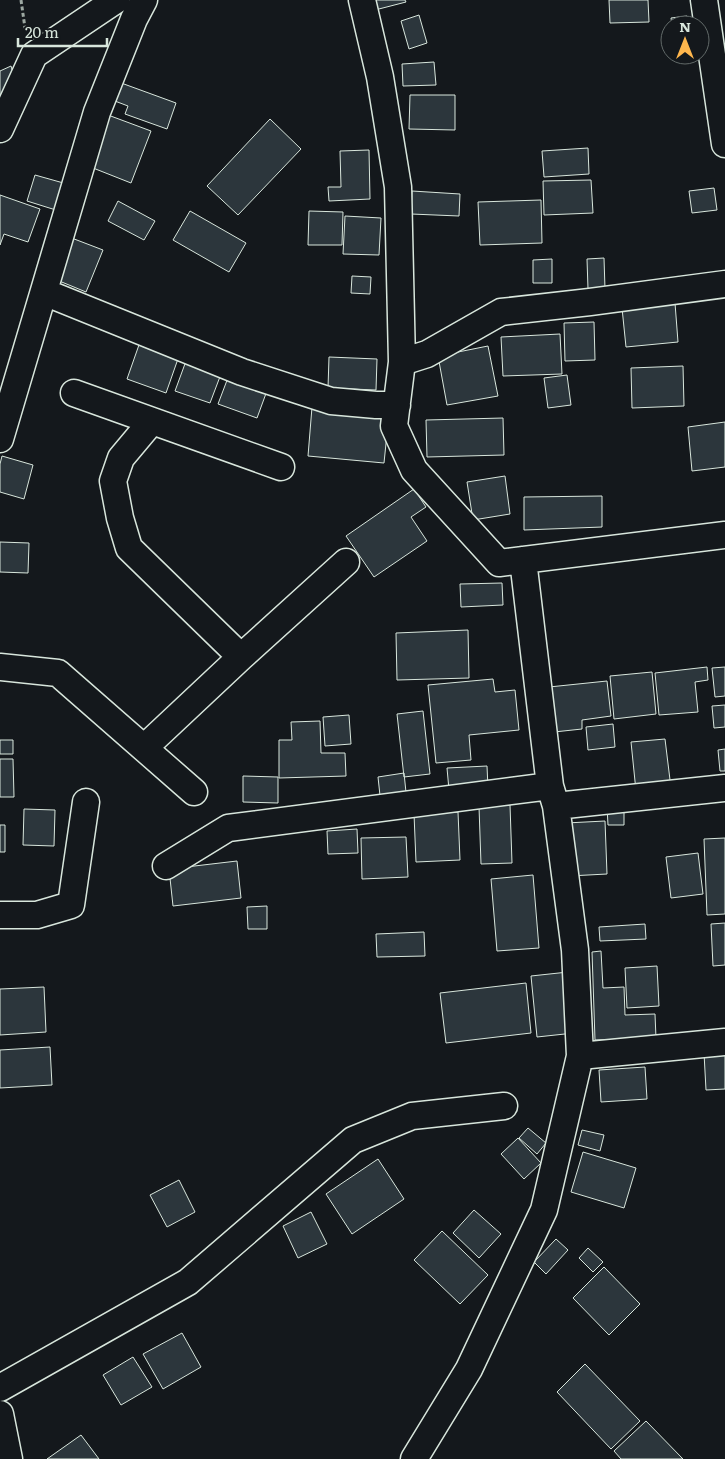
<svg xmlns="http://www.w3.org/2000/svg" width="725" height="1459" font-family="Literata,serif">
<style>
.building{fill:#2c363c;stroke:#d8e6dc}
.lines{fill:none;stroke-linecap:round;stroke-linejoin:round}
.minor-casing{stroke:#d8e6dc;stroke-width:29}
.path{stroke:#9da8a2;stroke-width:3;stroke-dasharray:4 2.5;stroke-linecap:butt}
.minor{stroke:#14181c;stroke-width:26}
</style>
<rect width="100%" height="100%" fill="#14181c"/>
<path class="building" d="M 373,0 L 405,0 L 406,2 L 375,10 Z
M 609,0 L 648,0 L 649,22 L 610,23 Z
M 419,15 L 427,43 L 409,49 L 401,21 Z
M 687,16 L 688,25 L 672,25 L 671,18 Z
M 434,62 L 436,85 L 403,86 L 402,64 Z
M 11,66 L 13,73 L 0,100 L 0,71 Z
M 113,80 L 176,103 L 167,129 L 125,114 L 128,106 L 107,98 Z
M 410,95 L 455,95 L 455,130 L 409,129 Z
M 108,115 L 151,131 L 131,183 L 88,166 Z
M 270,119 L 301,149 L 238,215 L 207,186 Z
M 588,148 L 589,174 L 544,177 L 542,151 Z
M 369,150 L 370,199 L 329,201 L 328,187 L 341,187 L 340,151 Z
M 35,175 L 67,184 L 59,211 L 27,201 Z
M 591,180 L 593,213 L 544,215 L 543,181 Z
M 714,188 L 717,210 L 692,213 L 689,191 Z
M 412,191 L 460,194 L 459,216 L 411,214 Z
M 0,195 L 40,209 L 28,242 L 4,234 L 0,245 Z
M 541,200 L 542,243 L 480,245 L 478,202 Z
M 118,201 L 155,221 L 144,240 L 108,221 Z
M 190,211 L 246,243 L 229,272 L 173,240 Z
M 309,211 L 343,212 L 342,245 L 308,245 Z
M 345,216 L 381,218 L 379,255 L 343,254 Z
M 69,237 L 103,250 L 86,292 L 52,278 Z
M 604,258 L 605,289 L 588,289 L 587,259 Z
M 552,259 L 552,283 L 533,283 L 533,260 Z
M 352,276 L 371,277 L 370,294 L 351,293 Z
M 675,303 L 678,342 L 626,347 L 622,308 Z
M 594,322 L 595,360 L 565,361 L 564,323 Z
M 560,334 L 562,374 L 503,376 L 501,337 Z
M 140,342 L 179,356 L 166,393 L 127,379 Z
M 488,346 L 498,396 L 447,405 L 438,356 Z
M 329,357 L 377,359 L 376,390 L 328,388 Z
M 186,361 L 221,374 L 210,403 L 175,391 Z
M 683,366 L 684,406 L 632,408 L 631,368 Z
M 229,375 L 268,388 L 257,418 L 218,404 Z
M 567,375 L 571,405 L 548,408 L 544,378 Z
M 312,407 L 389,414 L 384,463 L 308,456 Z
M 503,418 L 504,455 L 427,457 L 426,420 Z
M 725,422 L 725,467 L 692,471 L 688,427 Z
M 2,456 L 33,465 L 24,499 L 0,492 L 0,464 Z
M 505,476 L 510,514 L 473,520 L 467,482 Z
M 414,489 L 426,507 L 411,517 L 427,541 L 374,577 L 346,536 Z
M 602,496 L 602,527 L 524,530 L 524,497 Z
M 0,542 L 29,543 L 28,573 L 0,572 Z
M 502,583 L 503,605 L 461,607 L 460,584 Z
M 468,630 L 469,678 L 397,680 L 396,633 Z
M 707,667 L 708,680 L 695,682 L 698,712 L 659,715 L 655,673 Z
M 725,667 L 725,696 L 715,697 L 712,668 Z
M 652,672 L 656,714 L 614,719 L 610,676 Z
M 493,679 L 495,692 L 515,690 L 519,730 L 469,735 L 471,760 L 436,763 L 428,685 Z
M 607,681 L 611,716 L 582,720 L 582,729 L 554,732 L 549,687 Z
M 725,705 L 725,727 L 714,728 L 712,706 Z
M 423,711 L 430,774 L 404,777 L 397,714 Z
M 349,715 L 351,744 L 325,746 L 323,717 Z
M 320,721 L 321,753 L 345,753 L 346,776 L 279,778 L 279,740 L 292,740 L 291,722 Z
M 613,724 L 615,747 L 588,750 L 586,727 Z
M 665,739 L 671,788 L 636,791 L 631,742 Z
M 0,740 L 13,740 L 13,754 L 0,754 Z
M 725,749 L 725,771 L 720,771 L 718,750 Z
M 0,759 L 13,759 L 14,797 L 0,797 Z
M 487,766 L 488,788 L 449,790 L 447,768 Z
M 404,773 L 407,802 L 381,805 L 378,777 Z
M 243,776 L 278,777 L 278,803 L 243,802 Z
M 510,805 L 512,863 L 481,864 L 479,807 Z
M 624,806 L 624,825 L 608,825 L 607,807 Z
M 24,809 L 55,810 L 54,846 L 23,845 Z
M 458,812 L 460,860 L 416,862 L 414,814 Z
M 605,821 L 607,874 L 569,876 L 566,823 Z
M 0,825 L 5,825 L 5,852 L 0,852 Z
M 357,829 L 358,853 L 328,854 L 327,831 Z
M 406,837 L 408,877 L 362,879 L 361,838 Z
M 725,838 L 725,914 L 707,915 L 704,839 Z
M 698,853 L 703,894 L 671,898 L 666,857 Z
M 237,861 L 241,898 L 173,906 L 169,869 Z
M 533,875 L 539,948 L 497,951 L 491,879 Z
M 267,906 L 267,929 L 248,929 L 247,907 Z
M 725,923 L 725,965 L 713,966 L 711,924 Z
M 645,924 L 646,939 L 600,941 L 599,927 Z
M 424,932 L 425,956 L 377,957 L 376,934 Z
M 601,951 L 603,988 L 624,987 L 625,1015 L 655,1014 L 656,1038 L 595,1040 L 592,952 Z
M 657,966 L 659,1006 L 627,1008 L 625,968 Z
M 568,972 L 574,1033 L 537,1037 L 531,976 Z
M 526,983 L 531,1033 L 446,1043 L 440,993 Z
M 44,987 L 46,1032 L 0,1035 L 0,989 Z
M 50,1047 L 52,1085 L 0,1088 L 0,1050 Z
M 704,1053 L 725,1053 L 725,1089 L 706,1090 Z
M 645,1067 L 647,1099 L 601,1102 L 599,1070 Z
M 528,1128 L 546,1143 L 537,1154 L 519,1138 Z
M 582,1130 L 604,1135 L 600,1151 L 578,1145 Z
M 518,1138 L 541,1163 L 524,1179 L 501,1154 Z
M 583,1152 L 636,1168 L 624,1208 L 571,1192 Z
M 378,1159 L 404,1199 L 352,1234 L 326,1194 Z
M 179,1180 L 195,1212 L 167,1227 L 150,1195 Z
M 474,1210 L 501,1234 L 479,1258 L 453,1233 Z
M 311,1212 L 327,1244 L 298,1258 L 283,1226 Z
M 442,1231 L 488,1275 L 460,1304 L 414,1260 Z
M 556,1239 L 568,1250 L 546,1274 L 534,1262 Z
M 588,1248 L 603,1262 L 593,1272 L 579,1258 Z
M 604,1267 L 640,1304 L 609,1335 L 573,1298 Z
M 182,1333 L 201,1367 L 163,1389 L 143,1354 Z
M 133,1357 L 152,1387 L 121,1405 L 103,1375 Z
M 585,1364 L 640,1421 L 611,1449 L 557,1392 Z
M 646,1421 L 683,1459 L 621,1459 L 614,1451 Z
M 81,1435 L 99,1459 L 47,1459 Z"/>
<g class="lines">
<g class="minor-casing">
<path id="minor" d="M 362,0 L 380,77 L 398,187 L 402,362 L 394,426 L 414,470 L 499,563 L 725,535
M 704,0 L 725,144
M 0,129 L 34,55 L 116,0
M 44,292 L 242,372 L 331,401 L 376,405 L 397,405
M 402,362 L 427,354 L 501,312 L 590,302 L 725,284
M 74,393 L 281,467
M 152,421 L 121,458 L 113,481 L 120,518 L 129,548 L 241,657
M 0,439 L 97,112 L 134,19 L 144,0
M 0,667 L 58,673 L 194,792
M 144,748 L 241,657 L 346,562
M 556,806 L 725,788
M 166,866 L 228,828 L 550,786
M 0,915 L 37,915 L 71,905 L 86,802
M 580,1056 L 725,1042
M 0,1388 L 188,1282 L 353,1140 L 412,1116 L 504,1106
M 0,1414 L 9,1459
M 414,1459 L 469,1369 L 544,1210 L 580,1056 L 575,950 L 556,806 L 550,786 L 523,560"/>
</g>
<path class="path" d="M 21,0 L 25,28"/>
<use href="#minor" class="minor"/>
</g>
<g transform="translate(685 40)"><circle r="24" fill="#14181c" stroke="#626a69"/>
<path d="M0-4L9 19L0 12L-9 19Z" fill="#ffb74d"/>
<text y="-8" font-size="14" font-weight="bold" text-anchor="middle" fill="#d8e6dc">N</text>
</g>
<path d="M18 38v8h89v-8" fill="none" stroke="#d8e6dc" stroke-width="2.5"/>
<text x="25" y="38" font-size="15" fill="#d8e6dc" stroke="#14181c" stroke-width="4" paint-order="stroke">20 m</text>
</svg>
